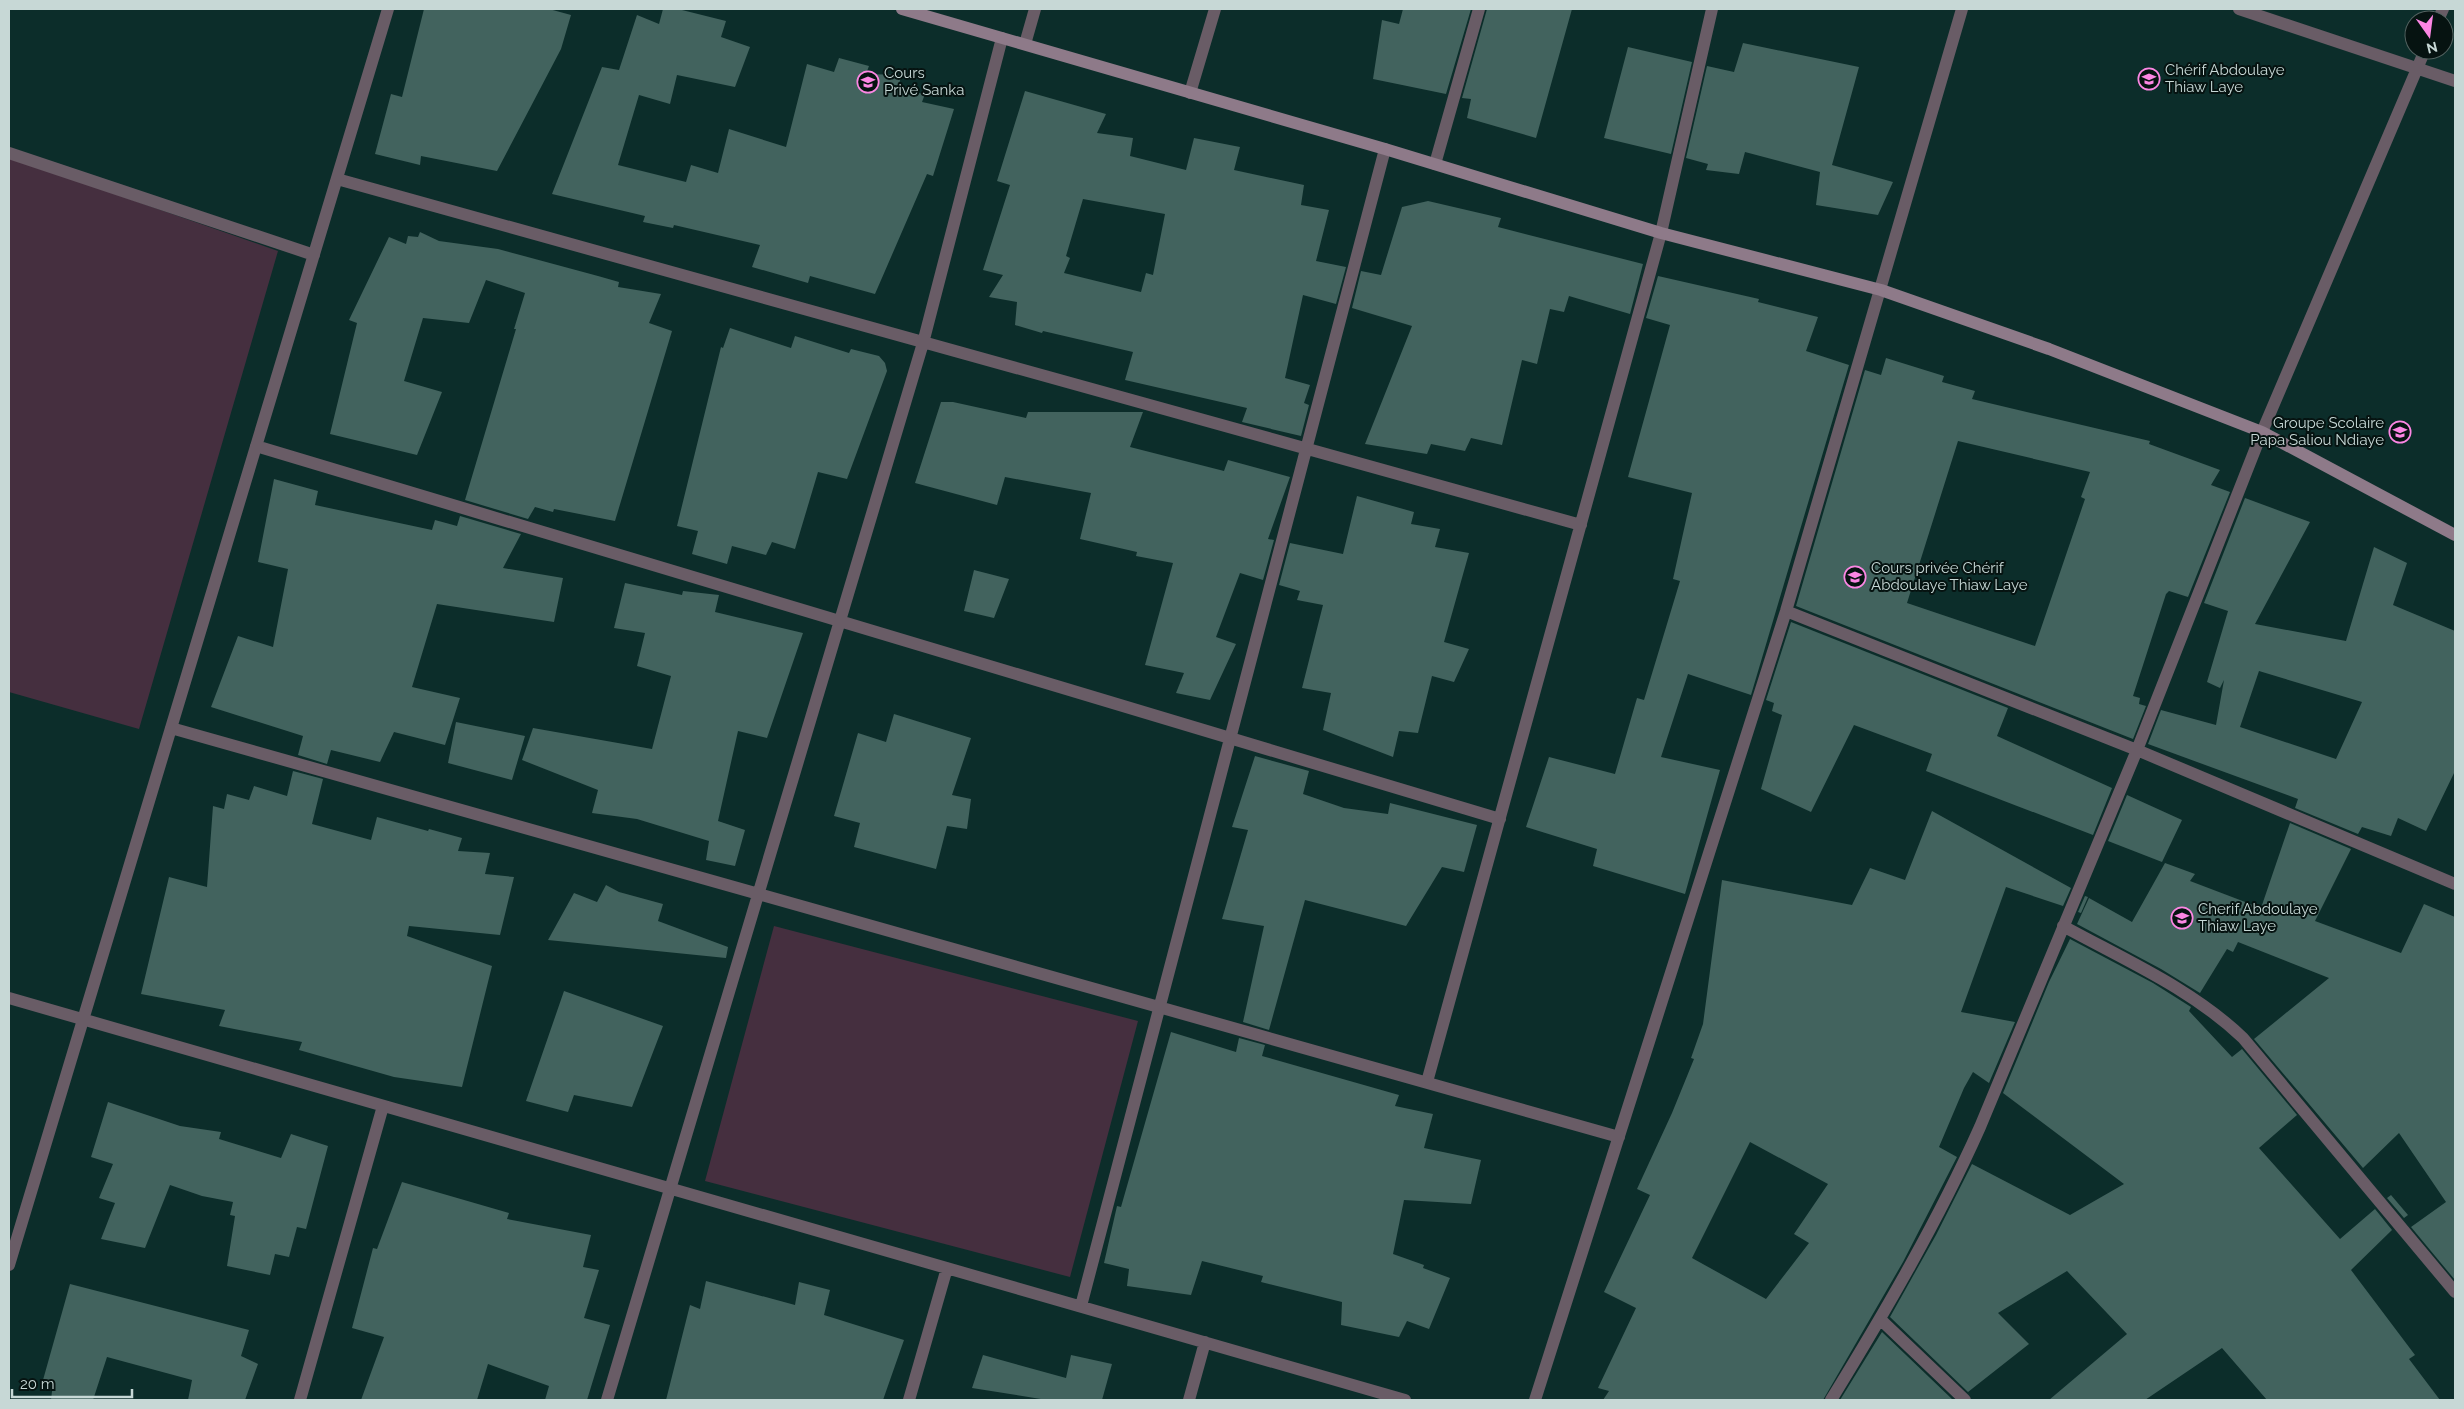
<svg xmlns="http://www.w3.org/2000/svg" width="2464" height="1409" font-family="Raleway,sans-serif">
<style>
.park{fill:#452f3f}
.building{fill:#42635e;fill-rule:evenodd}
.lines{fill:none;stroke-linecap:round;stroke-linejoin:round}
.street{stroke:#695c66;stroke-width:12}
.secondary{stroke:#8e7a89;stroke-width:12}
.labels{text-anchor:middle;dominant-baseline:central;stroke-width:4;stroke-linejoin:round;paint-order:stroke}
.poi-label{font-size:15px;fill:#c7d8d6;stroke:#061311;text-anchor:start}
</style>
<rect width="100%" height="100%" fill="#0c2d2a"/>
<path class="park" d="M 9,157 L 278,251 L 139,729 L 9,692 Z
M 774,926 L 1138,1021 L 1070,1277 L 705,1181 Z"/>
<path class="building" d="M 424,9 L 549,9 L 571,15 L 561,49 L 497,171 L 421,156 L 420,165 L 375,154 L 391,94 L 402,97 Z
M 663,9 L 678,9 L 726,21 L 721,37 L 750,47 L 735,87 L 677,75 L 670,104 L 639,95 L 618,165 L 686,182 L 691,165 L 718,173 L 729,129 L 786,147 L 807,64 L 834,72 L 839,58 L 869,66 L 866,74 L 902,75 L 897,89 L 925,94 L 922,102 L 954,109 L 933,176 L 927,174 L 875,294 L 810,276 L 808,283 L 752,267 L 760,245 L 674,225 L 673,228 L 643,222 L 645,216 L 552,194 L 602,67 L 619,70 L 637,15 L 659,24 Z
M 1403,9 L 1471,9 L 1446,94 L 1373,79 L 1382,20 L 1399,24 Z
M 1487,9 L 1572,9 L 1536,138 L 1467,118 L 1471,99 L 1462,98 Z
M 1743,43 L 1859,67 L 1832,165 L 1893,182 L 1878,215 L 1816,205 L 1820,172 L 1745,152 L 1739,174 L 1706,170 L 1708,164 L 1686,158 L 1707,66 L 1734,72 Z
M 1628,47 L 1692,62 L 1671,154 L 1604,138 Z
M 1025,91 L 1106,114 L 1097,133 L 1133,138 L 1130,156 L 1186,170 L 1194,138 L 1240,147 L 1234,170 L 1304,185 L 1301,205 L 1329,210 L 1316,261 L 1346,267 L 1336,304 L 1303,295 L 1285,378 L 1310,385 L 1304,403 L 1309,405 L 1301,436 L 1242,422 L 1247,408 L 1125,380 L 1133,352 L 1043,331 L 1042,333 L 1015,325 L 1017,302 L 989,297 L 1003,275 L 983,270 L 1010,185 L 997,181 ZM 1083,199 L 1165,214 L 1153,275 L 1146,273 L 1141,292 L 1064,273 L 1070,258 L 1066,256 Z
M 1428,201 L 1501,218 L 1498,227 L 1643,264 L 1630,314 L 1569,296 L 1564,312 L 1550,309 L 1537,364 L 1522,360 L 1502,445 L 1471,438 L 1465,451 L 1431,444 L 1427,454 L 1365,444 L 1412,326 L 1352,308 L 1361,271 L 1381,275 L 1402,207 Z
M 420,232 L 439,241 L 498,249 L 598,276 L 619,282 L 618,287 L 661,294 L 649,323 L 672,331 L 615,521 L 554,509 L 553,512 L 535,507 L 528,519 L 465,500 L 516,329 L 514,329 L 525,293 L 486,280 L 469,323 L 423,318 L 404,381 L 442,392 L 417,455 L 330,434 L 357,323 L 349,320 L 389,237 L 406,244 L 408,236 L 418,237 Z
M 1658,276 L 1759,299 L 1758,302 L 1818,317 L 1806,351 L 1849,365 L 1751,695 L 1688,674 L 1661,757 L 1720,770 L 1685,894 L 1593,866 L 1597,849 L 1526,827 L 1549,757 L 1615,774 L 1637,698 L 1644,700 L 1680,581 L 1673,579 L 1692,493 L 1628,477 L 1670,325 L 1646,318 Z
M 730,328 L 791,348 L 795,336 L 849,353 L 851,349 L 879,356 L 885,363 L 887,371 L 847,479 L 818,472 L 795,549 L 772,542 L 766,555 L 732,546 L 727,564 L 692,554 L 698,531 L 677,526 L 721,347 L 723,348 Z
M 1886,358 L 1944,376 L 1942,382 L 1975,391 L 1972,399 L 2150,441 L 2149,444 L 2220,470 L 2211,485 L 2230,492 L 2188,597 L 2169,591 L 2166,594 L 2133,696 L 2140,698 L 2139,704 L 2146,706 L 2133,739 L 1796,606 L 1865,370 L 1881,375 ZM 1958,441 L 2090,472 L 2081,497 L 2085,499 L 2035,646 L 1907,603 Z
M 941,402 L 953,402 L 1026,418 L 1028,412 L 1143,412 L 1130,447 L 1224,471 L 1228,460 L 1290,477 L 1268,539 L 1274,540 L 1263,580 L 1240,573 L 1216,637 L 1236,644 L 1210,700 L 1176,693 L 1184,673 L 1145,665 L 1173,563 L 1136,556 L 1137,552 L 1080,539 L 1091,493 L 1005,477 L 997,505 L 915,483 Z
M 274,479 L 318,491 L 315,505 L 432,530 L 435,520 L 457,526 L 460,516 L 521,534 L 503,568 L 563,578 L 554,622 L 437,604 L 412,687 L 460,698 L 445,745 L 394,732 L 380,762 L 331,750 L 327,764 L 298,755 L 303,736 L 211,707 L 238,636 L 273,647 L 288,569 L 258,562 Z
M 1357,496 L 1414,512 L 1411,524 L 1440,529 L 1435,547 L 1469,553 L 1444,642 L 1469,649 L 1454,682 L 1432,676 L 1418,733 L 1399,731 L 1393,757 L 1323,730 L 1331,693 L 1302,688 L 1323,605 L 1297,600 L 1300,591 L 1279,585 L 1290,543 L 1343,554 Z
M 2245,498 L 2310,522 L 2255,624 L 2346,641 L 2374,547 L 2407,563 L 2393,605 L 2455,631 L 2455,771 L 2426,831 L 2398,818 L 2391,836 L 2362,827 L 2358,834 L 2295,808 L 2298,799 L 2148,744 L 2161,710 L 2216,725 L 2224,680 L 2220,688 L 2207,682 L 2228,611 L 2204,603 ZM 2259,671 L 2362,702 L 2336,759 L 2240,727 Z
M 974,570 L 1009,579 L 994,618 L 964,611 Z
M 625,583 L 682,595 L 683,591 L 719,595 L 715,612 L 803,633 L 767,738 L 738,731 L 718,821 L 745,830 L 735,866 L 706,860 L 709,841 L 637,819 L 592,813 L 598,790 L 522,760 L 533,728 L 652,749 L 671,676 L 637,666 L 645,633 L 614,628 Z
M 1791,622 L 2008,708 L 1997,736 L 2112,788 L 2093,835 L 1926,771 L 1932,754 L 1854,725 L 1811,812 L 1761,789 L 1782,715 L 1772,711 L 1774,703 L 1766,700 Z
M 894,714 L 971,738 L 952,795 L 971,799 L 967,829 L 947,826 L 936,869 L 854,847 L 860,823 L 834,816 L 858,733 L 886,742 Z
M 456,722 L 525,736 L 512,780 L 448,763 Z
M 1255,756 L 1309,771 L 1303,794 L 1344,808 L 1388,814 L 1390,803 L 1477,825 L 1464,872 L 1442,867 L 1406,926 L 1305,900 L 1269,1030 L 1243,1022 L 1264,926 L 1222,919 L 1248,830 L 1232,827 Z
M 293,771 L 323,779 L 312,824 L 371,840 L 377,817 L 428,831 L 429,829 L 462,838 L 458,851 L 490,853 L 485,874 L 514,877 L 500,935 L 409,926 L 407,936 L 492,966 L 462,1087 L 394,1077 L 299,1050 L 302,1042 L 219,1026 L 225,1010 L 141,994 L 169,877 L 207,887 L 213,806 L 224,809 L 227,794 L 249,800 L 254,786 L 287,796 Z
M 2127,795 L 2182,820 L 2162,862 L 2108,841 Z
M 1932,811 L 2071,888 L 2063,906 L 2006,887 L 1961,1012 L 2015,1022 L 1989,1083 L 1973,1072 L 1964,1088 L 1939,1147 L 1957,1157 L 1903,1262 L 1823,1400 L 1603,1400 L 1609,1391 L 1598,1388 L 1636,1308 L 1604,1292 L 1650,1195 L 1637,1189 L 1672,1113 L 1694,1059 L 1691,1058 L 1703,1024 L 1722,880 L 1852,905 L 1870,868 L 1905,880 ZM 1750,1142 L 1828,1184 L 1794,1234 L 1809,1243 L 1766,1299 L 1692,1258 Z
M 2290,823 L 2351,849 L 2315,921 L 2401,953 L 2424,904 L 2455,917 L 2455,1280 L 2411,1227 L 2446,1202 L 2399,1133 L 2363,1168 L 2254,1039 L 2329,978 L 2238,942 L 2233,952 L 2227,949 L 2200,993 L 2161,969 L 2077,924 L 2089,898 L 2132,922 L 2165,863 L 2195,874 L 2190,881 L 2261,908 Z
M 606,885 L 619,892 L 663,904 L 658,921 L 728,947 L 726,958 L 548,940 L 574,893 L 597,902 Z
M 2085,896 L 2088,897 L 2081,913 L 2078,912 Z
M 2070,939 L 2153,983 L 2191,1007 L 2189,1011 L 2232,1057 L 2242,1049 L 2297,1115 L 2259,1148 L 2340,1239 L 2375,1209 L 2392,1230 L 2351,1270 L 2415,1355 L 2409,1359 L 2440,1400 L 2267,1400 L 2222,1348 L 2145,1400 L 2049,1400 L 2127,1334 L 2067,1271 L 1998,1313 L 2029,1344 L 1968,1392 L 1890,1317 L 1936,1235 L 1972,1164 L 2070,1215 L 2124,1184 L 2003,1093 L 2049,982 Z
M 564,991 L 663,1026 L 632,1107 L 574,1095 L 568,1112 L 526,1101 Z
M 1171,1032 L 1236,1052 L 1239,1038 L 1265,1045 L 1262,1056 L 1399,1095 L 1395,1106 L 1433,1114 L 1424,1148 L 1481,1160 L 1471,1204 L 1404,1200 L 1393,1254 L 1424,1265 L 1423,1268 L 1450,1278 L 1429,1329 L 1407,1321 L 1399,1337 L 1341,1325 L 1342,1302 L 1261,1282 L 1263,1276 L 1202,1261 L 1191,1295 L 1127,1286 L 1129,1269 L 1104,1263 L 1117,1206 L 1121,1207 Z
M 108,1102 L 180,1126 L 221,1132 L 219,1139 L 281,1158 L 291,1134 L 328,1146 L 306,1229 L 297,1227 L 289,1257 L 275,1254 L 270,1275 L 227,1266 L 235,1216 L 230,1215 L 233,1202 L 202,1196 L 170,1185 L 145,1248 L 101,1239 L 115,1203 L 99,1198 L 113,1164 L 91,1157 Z
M 402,1182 L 509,1213 L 507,1219 L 591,1235 L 583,1267 L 599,1270 L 584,1318 L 610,1325 L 587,1400 L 545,1400 L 549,1386 L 488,1364 L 477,1400 L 361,1400 L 384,1337 L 352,1328 L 373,1248 L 377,1249 Z
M 2391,1195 L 2408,1215 L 2404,1218 L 2387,1198 Z
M 706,1281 L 795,1305 L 799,1282 L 830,1290 L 824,1315 L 904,1340 L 883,1400 L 666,1400 L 690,1305 L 700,1309 Z
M 70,1284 L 249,1330 L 241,1356 L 258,1364 L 245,1400 L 188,1400 L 192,1380 L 107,1357 L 93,1400 L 51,1400 L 53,1383 L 43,1380 Z
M 1882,1332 L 1953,1400 L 1840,1400 Z
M 983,1355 L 1066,1378 L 1071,1355 L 1112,1364 L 1102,1400 L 1047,1400 L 972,1388 Z"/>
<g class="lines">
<path class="street" d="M 2239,9 L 2455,81
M 2438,20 L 2443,9
M 1025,44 L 1035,9
M 1190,93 L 1215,9
M 9,153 L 314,255
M 1435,164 L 1479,9
M 337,179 L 1581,525
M 256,446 L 1500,819
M 1786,611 L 2137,750 L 2455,884
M 171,728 L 1619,1137
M 2063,926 C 2125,960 2192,989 2243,1038 L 2455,1292
M 9,998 L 1405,1400
M 1427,1082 L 1661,233 L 1712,9
M 9,1265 L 388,9
M 1081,1306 L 1385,149
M 1880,1319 L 1965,1400
M 300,1400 L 383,1106
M 607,1400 L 923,343 L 1002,38
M 909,1400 L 947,1268
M 1189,1400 L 1205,1342
M 1535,1400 L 1786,611 L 1962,9
M 1831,1400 C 1885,1312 1938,1221 1980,1127 L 2137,750 L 2262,432 L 2425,50"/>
<path class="secondary" d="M 902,9 L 1385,149 L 1661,233 L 1881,290 L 2049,349 L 2262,432 L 2455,535"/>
</g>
<defs>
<g id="school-ring" transform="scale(1.125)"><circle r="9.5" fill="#061311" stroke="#fc86e3" stroke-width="1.5"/><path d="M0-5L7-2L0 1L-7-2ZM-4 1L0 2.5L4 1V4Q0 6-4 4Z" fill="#fc86e3"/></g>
</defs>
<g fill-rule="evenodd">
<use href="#school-ring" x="2149" y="79"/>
<use href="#school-ring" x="868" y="82"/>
<use href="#school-ring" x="2400" y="432"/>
<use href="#school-ring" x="1855" y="577"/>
<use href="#school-ring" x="2182" y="918"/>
</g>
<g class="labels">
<g class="poi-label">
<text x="2165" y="70">Chérif Abdoulaye<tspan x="2165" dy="17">Thiaw Laye</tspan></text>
<text x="884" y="73">Cours<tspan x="884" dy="17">Privé Sanka</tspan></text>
<text x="2384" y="423" text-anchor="end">Groupe Scolaire<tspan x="2384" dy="17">Papa Saliou Ndiaye</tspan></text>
<text x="1871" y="568">Cours privée Chérif<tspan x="1871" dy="17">Abdoulaye Thiaw Laye</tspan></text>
<text x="2198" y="909">Cherif Abdoulaye<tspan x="2198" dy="17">Thiaw Laye</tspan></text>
</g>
</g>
<rect width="2464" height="1409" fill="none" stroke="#c7d8d6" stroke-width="20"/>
<g transform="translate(2429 35) rotate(166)"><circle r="24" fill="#061311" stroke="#536260"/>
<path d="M0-4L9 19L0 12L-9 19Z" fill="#fc86e3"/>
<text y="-8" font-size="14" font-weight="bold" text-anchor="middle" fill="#c7d8d6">N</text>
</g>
<path d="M12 1389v8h120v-8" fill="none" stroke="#c7d8d6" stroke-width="2.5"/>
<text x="20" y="1389" font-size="15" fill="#c7d8d6" stroke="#061311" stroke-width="4" paint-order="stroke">20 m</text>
</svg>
